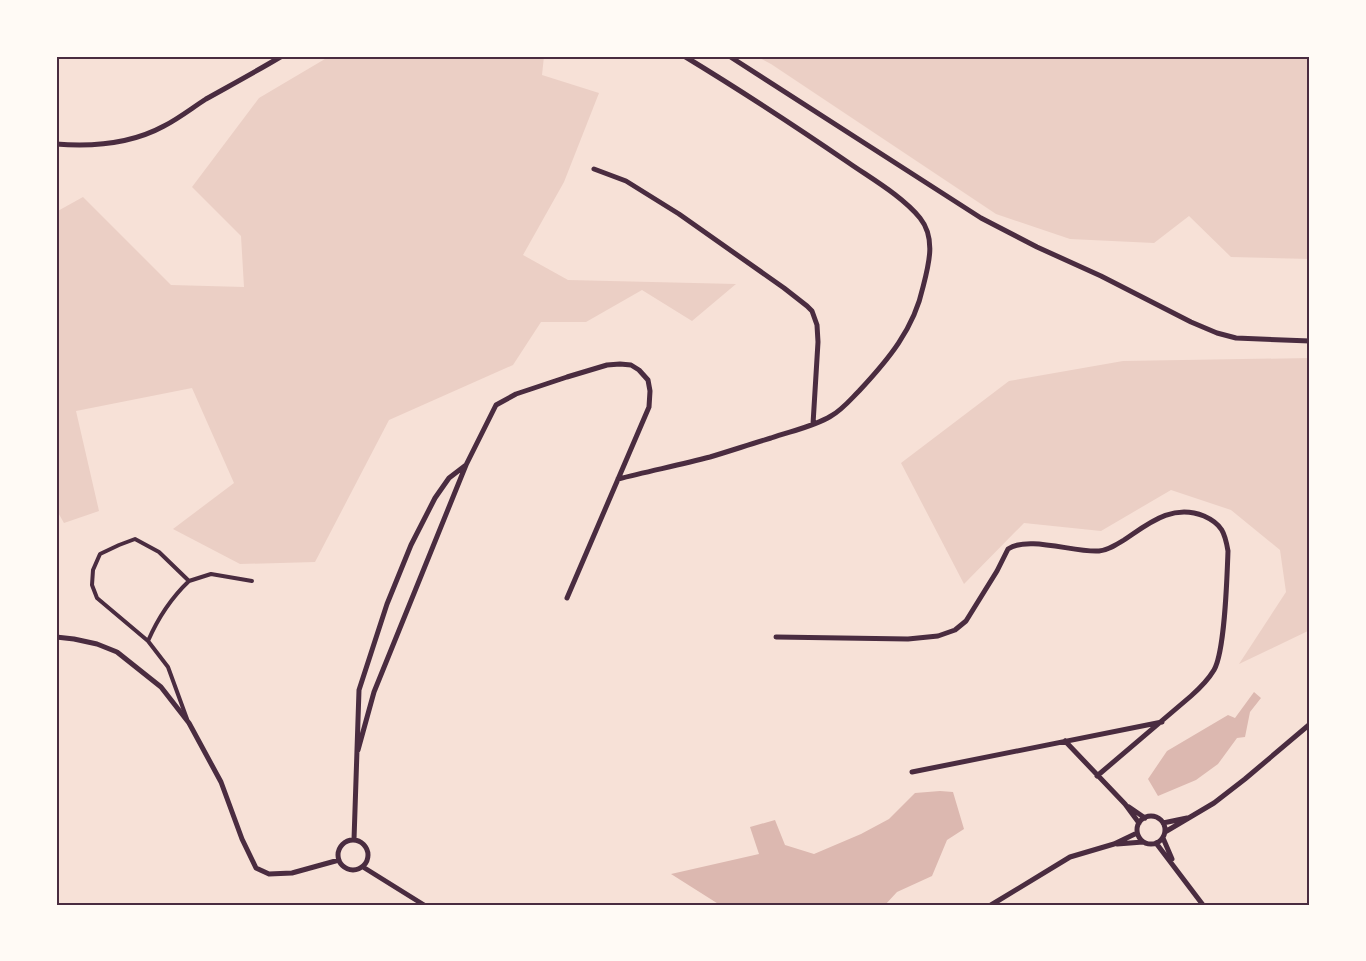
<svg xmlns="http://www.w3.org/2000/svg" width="1366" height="961" font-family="'Golos Text',sans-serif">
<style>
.green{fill:#ebcfc5}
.water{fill:#dcb8b0}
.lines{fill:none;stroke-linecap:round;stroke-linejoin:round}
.service{stroke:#4a2c40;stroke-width:4}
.minor{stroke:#4a2c40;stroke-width:5}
.neatline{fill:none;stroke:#4a2c40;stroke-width:2}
</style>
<rect width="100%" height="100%" fill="#f7e1d7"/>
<path class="green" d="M 330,56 L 544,56 L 542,75 L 599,93 L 564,182 L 523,255 L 568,280 L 736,284 L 692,321 L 642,290 L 586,322 L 541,322 L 513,365 L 389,420 L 315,562 L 240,564 L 173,529 L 234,483 L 192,388 L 76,411 L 99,511 L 64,523 L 56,509 L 56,212 L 83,197 L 171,285 L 244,287 L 241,236 L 192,187 L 259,98 Z
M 756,56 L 1310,56 L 1310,259 L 1231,257 L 1189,216 L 1154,243 L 1070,239 L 996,214 L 771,64 Z
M 1310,358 L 1310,630 L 1239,664 L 1286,592 L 1280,550 L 1231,510 L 1171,490 L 1101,531 L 1024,523 L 964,584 L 901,463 L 1009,381 L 1123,361 Z"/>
<path class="water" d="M 1254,692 L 1261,698 L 1250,712 L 1245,737 L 1237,738 L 1218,764 L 1196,780 L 1158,796 L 1148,779 L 1167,751 L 1228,715 L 1235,718 Z
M 940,791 L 953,792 L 964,829 L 947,840 L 932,876 L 897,892 L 885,905 L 720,905 L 671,874 L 759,854 L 750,827 L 775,820 L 785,845 L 814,854 L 861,834 L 889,819 L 915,793 Z"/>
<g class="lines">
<path class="service" d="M 189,581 L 211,574 L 252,581
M 148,641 C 158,618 170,599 189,581 L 159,552 L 135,539 L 119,545 L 100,554 L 93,570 L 92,585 L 97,598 L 148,641 L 168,667 L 187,719"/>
<path class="minor" d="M 729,56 L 981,218 L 1037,247 L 1101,276 L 1191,322 L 1217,333 L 1236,338 L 1310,341
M 56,144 C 93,147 131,144 164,126 C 178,119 192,108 206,99 C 231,85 257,71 282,56
M 594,169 L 626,181 L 679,214 L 784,288 L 807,306 L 812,311 L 817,325 L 818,342 L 813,424
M 618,479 C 649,471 680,465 710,457 C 730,451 751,444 771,438 C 791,431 813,427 831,416 C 842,410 850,400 859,391 C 888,360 914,329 923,287 C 929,264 936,238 920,218 C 902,196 872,179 849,163 C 795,126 740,90 684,56
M 56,637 L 74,639 L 97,644 L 117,652 L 161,687 L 189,723 L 221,782 L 242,839 L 256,868 L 269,874 L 292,873 L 339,860
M 776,637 L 908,639 L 938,636 L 955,630 L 966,621 L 997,571 L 1008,549 C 1028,535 1075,553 1099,551 C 1108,550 1116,545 1124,540 C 1148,524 1172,503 1204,516 C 1222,524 1225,533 1228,551 C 1227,577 1225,651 1214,670 C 1208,680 1200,688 1191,696 L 1097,776
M 1065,741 L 1125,804 L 1139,823
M 358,750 L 374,692 L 466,465 L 496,405 L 516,394 L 567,377 L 607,365 L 620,364 L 631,365 L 639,370 L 648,380 L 650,391 L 649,407 L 567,598
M 912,772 L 1162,722
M 1129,807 L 1145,818
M1137 830a14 14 0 1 1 28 0a14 14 0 1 1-28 0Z
M 1163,823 L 1187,818
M 1165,832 L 1214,803 L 1245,779 L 1310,724
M 1163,838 L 1172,859
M 354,840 L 359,690 L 387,604 L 411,545 L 435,498 L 449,478 L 466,465
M338 855a15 15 0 1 1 30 0a15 15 0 1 1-30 0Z
M 1156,843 L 1203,905
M 1117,844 L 1143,842
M 363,867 L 424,905
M 991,905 L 1070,857 L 1114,844 L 1137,833"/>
</g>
<rect width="1366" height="961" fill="none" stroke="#fffaf5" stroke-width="115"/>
<rect x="58" y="58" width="1250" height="846" class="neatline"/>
</svg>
